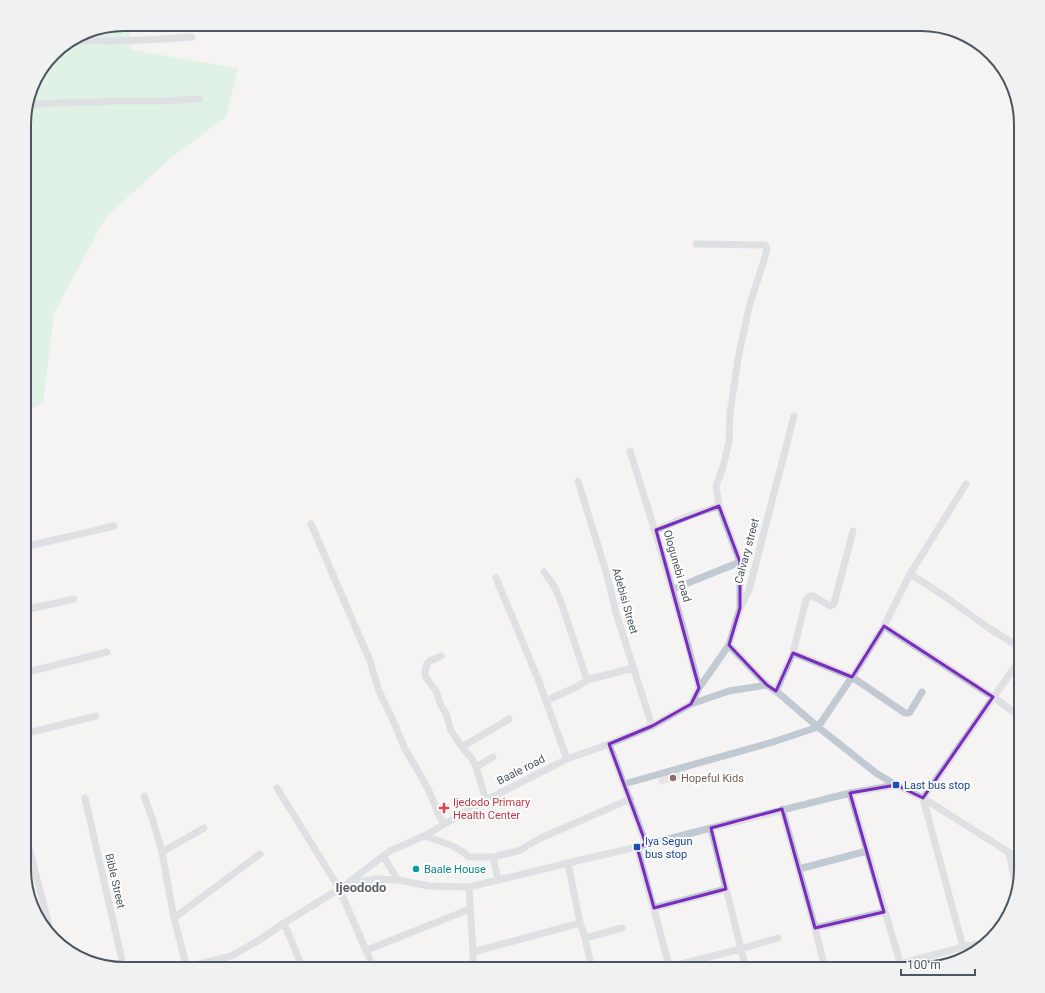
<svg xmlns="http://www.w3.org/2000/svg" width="1045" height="993" font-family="Roboto,sans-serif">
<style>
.education{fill:#e6e4e5}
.green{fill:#c3f1d5}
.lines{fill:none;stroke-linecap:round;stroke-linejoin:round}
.minor{stroke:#c1cad2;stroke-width:7}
.marked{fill:none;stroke:#7b2cbf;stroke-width:3;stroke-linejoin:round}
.education-dot{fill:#8d6e63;stroke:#fff;stroke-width:1.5}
.transit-dot{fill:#1a4fb4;stroke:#fff;stroke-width:1.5}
.health-dot{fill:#e0444e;stroke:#fff;stroke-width:1.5}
.culture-dot{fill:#0f9aa8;stroke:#fff;stroke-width:1.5}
.labels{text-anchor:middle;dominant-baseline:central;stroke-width:4;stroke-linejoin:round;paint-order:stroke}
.street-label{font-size:11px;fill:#4a5661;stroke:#fff}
.education-label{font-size:11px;fill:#785e54;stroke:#fff;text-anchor:start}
.transit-label{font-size:11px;fill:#164399;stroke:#fff;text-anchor:start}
.health-label{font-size:11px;fill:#be3a42;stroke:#fff;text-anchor:start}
.culture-label{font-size:11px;fill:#0d838f;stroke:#fff;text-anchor:start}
.quarter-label{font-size:13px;font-weight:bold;fill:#5f6368;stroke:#fff}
.rim{fill:none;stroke:#4a5661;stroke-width:2}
</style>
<rect width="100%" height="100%" fill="#f5f3f3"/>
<path class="education" d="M 685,770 L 687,777 L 660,785 L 658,779 Z"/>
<path class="green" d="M 124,24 L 128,24 L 132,50 L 238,68 L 226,117 L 173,156 L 106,217 L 54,313 L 43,402 L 24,414 L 24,117 L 34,80 L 58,49 L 86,32 Z"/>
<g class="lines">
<path class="minor" d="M 83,40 L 86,32
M 71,41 C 84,40 96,41 108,41 C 136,41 164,39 192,37
M 27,105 L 52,103 L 96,102 L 111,101 L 160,101 L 199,99
M 696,244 L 765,245 L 767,249 L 765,257 L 749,307 L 738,359 L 730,413 L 729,442 L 723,467 L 716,486 L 719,506 L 740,562 L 740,608
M 630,451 C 655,530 679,608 699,688
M 578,481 L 607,575 L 616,613 L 652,726
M 311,524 L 370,661 L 379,691 L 392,718 L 405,749 L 421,776 L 429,791 L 439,815 L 444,824
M 656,530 L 689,516 L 719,506
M 24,547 L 114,526
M 544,572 L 554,586 L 561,602 L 587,680
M 910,574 L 943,595 L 990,629 L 1021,648
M 496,578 L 538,679 L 567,759
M 673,589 L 740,562
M 24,610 L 74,599
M 884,626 L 993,697 L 1021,717
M 729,645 L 767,685 L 776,691 L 818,727 L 876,773 L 896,785 L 923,798 L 1021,860
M 793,653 L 852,677 L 905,713 L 908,713 L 910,712 L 922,692
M 441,656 L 430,661 L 427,664 L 425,671 L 425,676 L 436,691 L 441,706 L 446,713 L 451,731 L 462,747 L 472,759 L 476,767 L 486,800
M 24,673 L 107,652
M 776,691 L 793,653 L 806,600 L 809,596 L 813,596 L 830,606 L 834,604 L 853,531
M 546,701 L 578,686 L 587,680 L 633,668
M 691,704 L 699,688 L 729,645 L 740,608 L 749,590 L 794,416
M 24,734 L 96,716
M 609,744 L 646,844
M 462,747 L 509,719
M 476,767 L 493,757
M 624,784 L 773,742 L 818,727 L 852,677 L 884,626 L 910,574 L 966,484
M 277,788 L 339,888 L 374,969
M 850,793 L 902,969
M 144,796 L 153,821 L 162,852 L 174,918 L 187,969
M 85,798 L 124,969
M 782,809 L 815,928 L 825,969
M 24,828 L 52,937
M 711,828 L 746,969
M 424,836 C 440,841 456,845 469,857 L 493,857 L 518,851 L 541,838 L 630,799
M 637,847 L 670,969
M 162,852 L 204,828
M 1009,853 L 1017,891
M 383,856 L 398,880
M 493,857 L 498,880
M 1016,857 L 1021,834
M 568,863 L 580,923 L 585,938 L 592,969
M 799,869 L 867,851
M 349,882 L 390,851 L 424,836 L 486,800 L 567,759 L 609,744 L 652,726 L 691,704 L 729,691 L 767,685
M 469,887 L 473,952 L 473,969
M 654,908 L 726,889
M 174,918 L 260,854
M 284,923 L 303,969
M 815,928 L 884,912
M 585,938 L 622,928
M 963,947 L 923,798 L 1021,658
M 367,950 L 470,909
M 473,952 L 580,923
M 900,964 L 963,947 L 989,942
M 669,967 L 741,949 L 778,938
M 128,969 L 187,967 L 231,956 L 258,941 L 284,923 L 349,883 L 375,879 L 398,880 L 429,886 L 469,887 L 568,863 L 637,847 L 711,828 L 850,793 L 896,785"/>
</g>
<path d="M0 0H1045V993H0ZM 719,506 L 740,562 L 740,608 L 729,645 L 767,685 L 776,691 L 793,653 L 852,677 L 884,626 L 993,697 L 923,798 L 896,785 L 850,793 L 884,912 L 815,928 L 782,809 L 711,828 L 726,889 L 654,908 L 637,847 L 646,844 L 609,744 L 652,726 L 691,704 L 699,688 L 656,530 Z" fill="#f5f3f3" fill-opacity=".55" fill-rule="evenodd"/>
<path class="marked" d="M 719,506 L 740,562 L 740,608 L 729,645 L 767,685 L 776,691 L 793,653 L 852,677 L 884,626 L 993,697 L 923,798 L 896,785 L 850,793 L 884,912 L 815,928 L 782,809 L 711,828 L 726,889 L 654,908 L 637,847 L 646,844 L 609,744 L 652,726 L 691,704 L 699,688 L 656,530 Z"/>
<circle class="education-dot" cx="673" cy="778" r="4"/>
<g class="transit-dot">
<rect x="892" y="781" width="8" height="8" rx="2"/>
<rect x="633" y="843" width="8" height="8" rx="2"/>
</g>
<path class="health-dot" d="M442 802h4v4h4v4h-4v4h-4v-4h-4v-4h4z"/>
<circle class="culture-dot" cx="416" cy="869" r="4"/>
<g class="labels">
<g class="street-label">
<text transform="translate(747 551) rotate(-75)">Calvary street</text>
<text transform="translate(677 566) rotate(74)">Ologunebi road</text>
<text transform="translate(625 601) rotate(74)">Adebisi Street</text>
<text transform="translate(521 770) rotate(-27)">Baale road</text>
<text transform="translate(115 881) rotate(77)">Bible Street</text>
</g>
<g class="education-label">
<text x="681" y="778">Hopeful Kids</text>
</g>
<g class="transit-label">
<text x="904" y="785">Last bus stop</text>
<text x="645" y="841">Iya Segun<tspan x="645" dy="13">bus stop</tspan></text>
</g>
<g class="health-label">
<text x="453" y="802">Ijedodo Primary<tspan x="453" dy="13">Health Center</tspan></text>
</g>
<g class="culture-label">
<text x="424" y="869">Baale House</text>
</g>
<g class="quarter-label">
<text x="361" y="887">Ijeododo</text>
</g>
</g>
<path d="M0 0H1045V993H0ZM124 31H921A93 93 0 0 1 1014 124V869A93 93 0 0 1 921 962H124A93 93 0 0 1 31 869V124A93 93 0 0 1 124 31Z" fill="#f1f1f2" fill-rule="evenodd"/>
<path class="rim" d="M124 31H921A93 93 0 0 1 1014 124V869A93 93 0 0 1 921 962H124A93 93 0 0 1 31 869V124A93 93 0 0 1 124 31Z"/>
<path d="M901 969v6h74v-6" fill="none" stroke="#4a5661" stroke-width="2"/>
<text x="907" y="969" font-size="12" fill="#4a5661" stroke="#ffffff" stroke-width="3" paint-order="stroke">100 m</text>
</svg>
